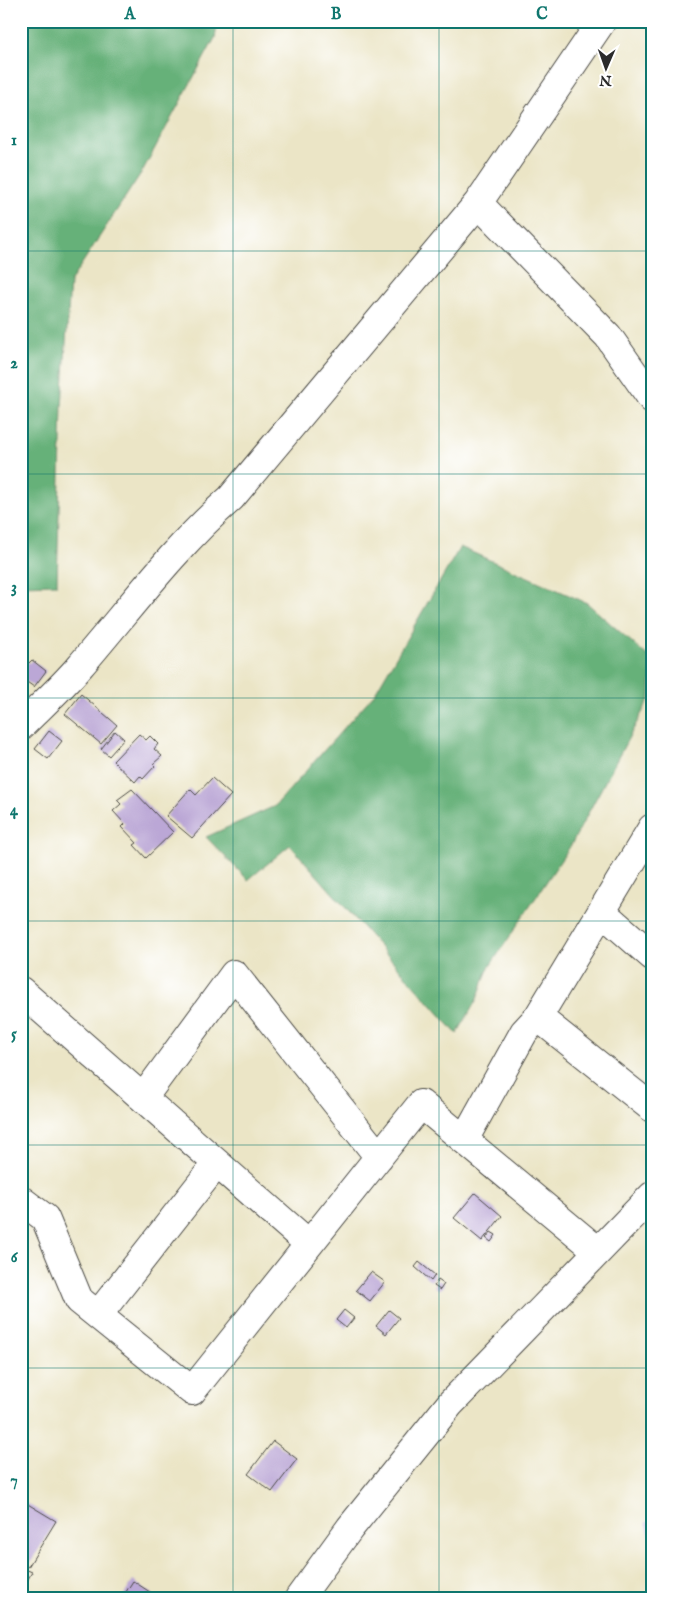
<svg xmlns="http://www.w3.org/2000/svg" width="673" height="1619" font-family="'IM FELL English',serif">
<style>
.forest{fill:#66b179;stroke:#486e52}
.building{fill:#bba7d6}
.lines{fill:none;stroke-linecap:round;stroke-linejoin:round}
.minor-casing{stroke:#484742;stroke-width:30}
.minor{stroke:#fff;stroke-width:28}
.grid{fill:none;stroke:#0f766e;stroke-width:1;stroke-opacity:0.55}
.neatline{fill:none;stroke:#0f766e;stroke-width:2}
.grid-label{font-size:16px;text-anchor:middle;font-weight:bold;fill:#0f766e}
</style>
<rect width="100%" height="100%" fill="#fff"/>
<filter id="ink" filterUnits="userSpaceOnUse"><feTurbulence type="fractalNoise" baseFrequency=".02" numOctaves="2"/><feDisplacementMap in="SourceGraphic" scale="10" xChannelSelector="R" yChannelSelector="G"/><feConvolveMatrix kernelMatrix="1 2 1 2 8 2 1 2 1" color-interpolation-filters="sRGB"/></filter>
<filter id="wash" filterUnits="userSpaceOnUse"><feTurbulence type="fractalNoise" baseFrequency=".0096" numOctaves="4" result="noise"/><feDisplacementMap in="SourceGraphic" scale="20" xChannelSelector="R" yChannelSelector="G"/><feGaussianBlur stdDeviation="1.12" result="paint"/><feColorMatrix in="noise" values="0 0 0 0 0 0 0 0 0 0 0 0 0 0 0 0 0 1.4 0 .05"/><feComposite in="paint" operator="in"/></filter>
<g filter="url(#wash)">
<rect width="100%" height="100%" fill="#ebe5c6"/>
<path class="forest" d="M 21,21 L 218,21 L 215,38 L 143,170 L 70,282 L 62,406 L 57,584 L 21,585 Z
M 460,547 L 587,603 L 651,659 L 650,698 L 571,845 L 488,969 L 477,999 L 457,1034 L 290,845 L 248,880 L 206,837 L 275,806 L 375,693 Z"/>
<g id="blocks">
<path class="building" d="M 24,659 L 29,663 L 32,660 L 46,671 L 34,687 L 21,678 L 21,662 Z
M 81,694 L 117,725 L 101,744 L 65,714 Z
M 49,731 L 62,741 L 48,759 L 35,749 Z
M 115,731 L 124,739 L 109,756 L 101,749 Z
M 139,734 L 146,740 L 150,736 L 158,744 L 154,749 L 162,756 L 153,764 L 155,766 L 143,779 L 140,776 L 135,782 L 113,761 Z
M 212,778 L 231,795 L 192,838 L 166,816 L 190,789 L 196,795 Z
M 132,789 L 173,832 L 146,858 L 134,845 L 137,843 L 122,827 L 125,824 L 113,811 L 121,804 L 117,800 Z
M 475,1193 L 502,1216 L 482,1241 L 454,1218 Z
M 491,1232 L 496,1235 L 491,1242 L 486,1238 Z
M 419,1262 L 435,1275 L 431,1281 L 415,1267 Z
M 371,1272 L 385,1282 L 370,1301 L 356,1290 Z
M 438,1280 L 444,1284 L 440,1290 L 434,1286 Z
M 344,1310 L 354,1318 L 346,1328 L 336,1320 Z
M 389,1310 L 399,1318 L 386,1334 L 376,1326 Z
M 273,1441 L 297,1459 L 272,1492 L 248,1474 Z
M 26,1503 L 56,1521 L 28,1567 L 21,1563 L 21,1512 Z
M 652,1521 L 652,1540 L 651,1540 L 646,1522 Z
M 25,1569 L 32,1572 L 23,1588 L 21,1587 L 21,1575 Z
M 133,1581 L 153,1594 L 151,1598 L 122,1598 Z"/>
</g>
</g>
<g filter="url(#ink)">
<use href="#blocks" fill-opacity="0" stroke="#484742" stroke-width="1"/>
<g class="lines">
<g class="minor-casing">
<path id="minor" d="M 478,203 L 608,336 L 652,399
M 21,726 C 41,706 62,687 80,666 C 130,608 174,548 231,498 L 478,203 L 602,21
M 602,912 L 652,956
M 21,991 L 309,1244
M 538,1017 L 652,828
M 143,1098 L 234,974 L 379,1157
M 464,1140 L 524,1032 L 538,1017 L 652,1108
M 21,1200 L 45,1218 L 79,1300 L 192,1391 L 421,1104 L 598,1251
M 98,1315 L 217,1163
M 299,1598 L 350,1528 L 450,1404 L 652,1196"/>
</g>
<use href="#minor" class="minor"/>
</g>
</g>
<path class="grid" d="M 233,21 L 233,1598M 439,21 L 439,1598M 21,251 L 652,251M 21,474 L 652,474M 21,698 L 652,698M 21,921 L 652,921M 21,1145 L 652,1145M 21,1368 L 652,1368"/>
<rect width="673" height="1619" fill="none" stroke="#fff" stroke-width="55"/>
<g transform="translate(606 68) rotate(182)" stroke="#ffffff" stroke-width="4" paint-order="stroke">
<path d="M0-4L9 19L0 12L-9 19Z" fill="#2b2b2b"/>
<text y="-8" font-size="14" font-weight="bold" text-anchor="middle" fill="#2b2b2b">N</text>
</g>
<rect x="28" y="28" width="618" height="1564" class="neatline"/>
<g class="grid-label">
<text x="130" y="19">A</text>
<text x="336" y="19">B</text>
<text x="542" y="19">C</text>
<text x="14" y="145">1</text>
<text x="14" y="368">2</text>
<text x="14" y="592">3</text>
<text x="14" y="815">4</text>
<text x="14" y="1039">5</text>
<text x="14" y="1262">6</text>
<text x="14" y="1485">7</text>
</g>
</svg>
